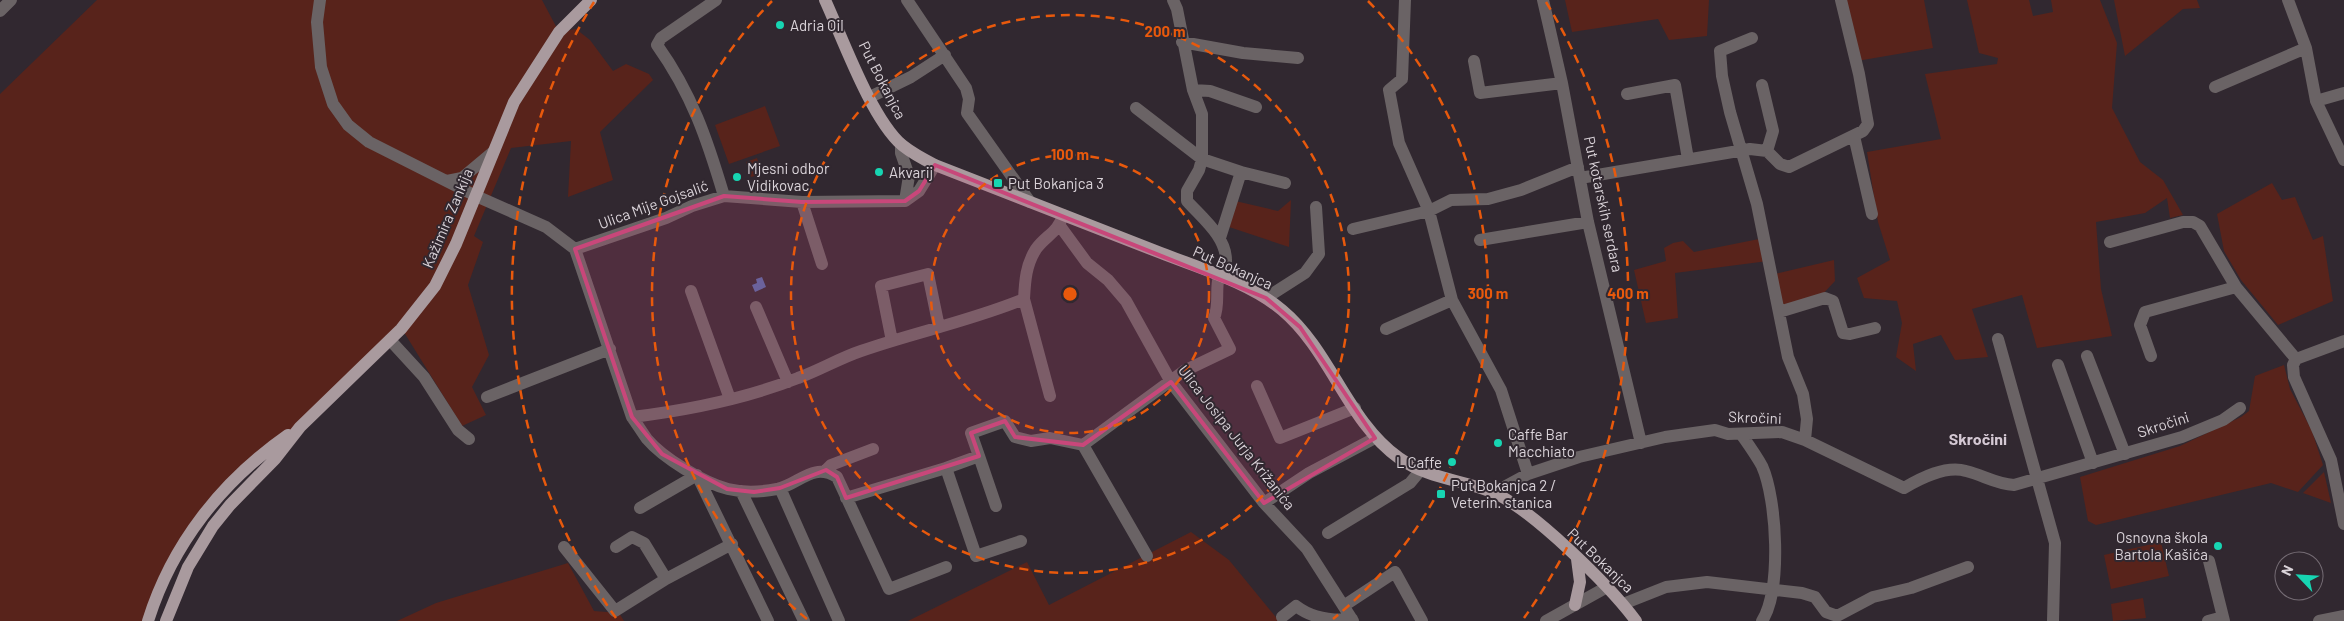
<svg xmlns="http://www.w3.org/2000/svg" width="2344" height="621" font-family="Barlow,sans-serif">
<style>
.green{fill:#58231b}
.water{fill:#546aa5}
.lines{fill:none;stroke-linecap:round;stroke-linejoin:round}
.minor{stroke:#6a6365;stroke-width:12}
.major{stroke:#a99a9e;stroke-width:12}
.marked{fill:#c8477a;fill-opacity:0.2;stroke:#c8477a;stroke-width:4;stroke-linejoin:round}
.ring{fill:none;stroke:#e8590c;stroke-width:2.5;stroke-dasharray:9 6}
.poi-dot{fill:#17d5b2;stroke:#312830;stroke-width:2}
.labels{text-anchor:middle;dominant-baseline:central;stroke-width:4;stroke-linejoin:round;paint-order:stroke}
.poi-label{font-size:15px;fill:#dad3d9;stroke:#312830;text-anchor:start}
.street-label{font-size:15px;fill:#dad3d9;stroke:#312830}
.neighbourhood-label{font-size:16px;font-weight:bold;fill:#d5c9d4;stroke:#312830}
.centre{fill:#e8590c;stroke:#312830;stroke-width:2.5}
.ring-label{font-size:15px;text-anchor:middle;font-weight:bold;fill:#e8590c;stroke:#312830;stroke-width:4;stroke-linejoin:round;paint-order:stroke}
</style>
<rect width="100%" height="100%" fill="#312830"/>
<path class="green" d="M 97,0 L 542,0 L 559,32 L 576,29 L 590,40 L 613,71 L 626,64 L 649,74 L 653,80 L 600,132 L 613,180 L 568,197 L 571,141 L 511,148 L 474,236 L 483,242 L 468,285 L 489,355 L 472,387 L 486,415 L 462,426 L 402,329 L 201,517 L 148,621 L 0,621 L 0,94 Z
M 1565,0 L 1709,0 L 1707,36 L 1669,40 L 1658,19 L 1572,32 Z
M 1840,0 L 1924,0 L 1933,48 L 1857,61 Z
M 1967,0 L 2029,0 L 2033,16 L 2053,12 L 2051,0 L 2100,0 L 2117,43 L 2112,108 L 2140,162 L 2163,180 L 2183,215 L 2170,218 L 2167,198 L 2145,213 L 2096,222 L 2101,289 L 2112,336 L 2037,348 L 2022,295 L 1972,309 L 1988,357 L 1955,360 L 1941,335 L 1913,344 L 1916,371 L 1896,357 L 1902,323 L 1897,301 L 1864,298 L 1857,278 L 1890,260 L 1878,222 L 1867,152 L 1941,139 L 1925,74 L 1997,64 L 1998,58 L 1979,53 Z
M 2114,0 L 2197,0 L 2200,8 L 2183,9 L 2125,56 Z
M 765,106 L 780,146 L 729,164 L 715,125 Z
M 757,158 L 762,174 L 751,177 L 746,162 Z
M 2272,183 L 2282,200 L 2295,197 L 2313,240 L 2323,236 L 2333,301 L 2278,325 L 2241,280 L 2224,251 L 2217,214 Z
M 1231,200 L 1278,211 L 1291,200 L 1289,247 L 1223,225 Z
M 1764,238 L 1768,261 L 1675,273 L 1678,318 L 1646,323 L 1634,270 L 1666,261 L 1664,248 L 1673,243 L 1683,241 L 1694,252 Z
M 1834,260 L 1835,281 L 1820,297 L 1778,307 L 1771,275 Z
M 2284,365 L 2290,389 L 2312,431 L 2323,465 L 2298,492 L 2271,483 L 2096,525 L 2088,521 L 2080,477 L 2180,446 L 2241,417 L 2249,411 L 2255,376 Z
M 2324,472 L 2331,503 L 2303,493 Z
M 1191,532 L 1229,560 L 1279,621 L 908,621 L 1027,562 L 1049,605 Z
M 2161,542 L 2169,576 L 2111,589 L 2104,555 Z
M 568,563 L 594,611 L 619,613 L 624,621 L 397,621 L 436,603 Z
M 2143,598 L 2146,618 L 2113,621 L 2111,604 Z"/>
<path class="water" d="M 762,277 L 766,287 L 755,292 L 752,285 L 757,283 L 756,279 Z"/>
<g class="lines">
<path class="minor" d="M 320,0 L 317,22 L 321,67 L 333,104 L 348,125 L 369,142 L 476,196 L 546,227 L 575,249 L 632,417 C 689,410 745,399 798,378 C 820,370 840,358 861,351 C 915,332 971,321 1024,299 C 1025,280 1026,265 1036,249 C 1046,235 1058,233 1063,215
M 716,0 L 661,38 L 657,45 C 692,94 707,139 724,196
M 907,0 L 966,88 L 969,99 L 967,113 L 1030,202
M 1405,0 L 1402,79 L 1389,90 L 1399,143 L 1429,211 L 1452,300 L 1501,390 L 1528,474
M 1543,0 L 1562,83 L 1588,222 L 1641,443
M 2288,0 L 2306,48 L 2316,101 L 2344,160
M 0,11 L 11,0
M 1752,38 L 1720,51 L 1722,76 L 1730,112 L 1757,204 L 1788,357 L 1803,394 L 1807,419 L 1805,440
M 1182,42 L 1243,53 L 1298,58
M 1474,61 L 1480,93 L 1562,83
M 1762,85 L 1773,131 L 1767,151
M 2215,87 L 2306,48
M 1193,90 L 1210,91 L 1256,107
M 1627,94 L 1675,85 L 1688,159
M 870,97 L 911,77 L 945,55
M 2316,101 L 2344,93
M 1136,108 L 1202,159 L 1241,172 L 1220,238
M 1854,136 L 1872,214
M 901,144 L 901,153 L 909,176 L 905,201
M 1241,172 L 1285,183
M 1580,178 L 1750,149 L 1767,151 L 1780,164 L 1789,167 L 1863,131 L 1868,124 L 1859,74 L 1841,0
M 447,181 L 462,178 L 493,152
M 802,202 L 822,264
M 1060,226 L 1087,263 L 1108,280 L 1126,301 L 1171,382 L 1264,503 L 1307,549 L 1353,621
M 1353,229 L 1429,211 L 1451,200 L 1488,199 L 1521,190 L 1578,167
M 1480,240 L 1588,222
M 2110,242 L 2183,222 L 2193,222 L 2200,226 L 2236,287 L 2296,359
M 575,249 L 666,218 L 692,206 L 724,196 L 802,202 L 905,201 L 919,191 L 935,165
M 691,291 L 730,399
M 1266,298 L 1305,273 L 1319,254 L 1316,207
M 1024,299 L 1050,396
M 756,307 L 788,382
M 1779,312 L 1825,298 L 1833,301 L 1843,333 L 1850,334 L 1875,328
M 1386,329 L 1452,300
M 1998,339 L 2055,543 L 2053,621
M 390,340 L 424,377 L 458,430 L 469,439
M 892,341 L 881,286 L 928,274 L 939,327
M 2344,341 L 2296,359 L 2293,365 L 2294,377 L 2331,460 L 2344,524
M 2087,356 L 2125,454
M 2151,356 L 2140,325 L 2145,312 L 2236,287
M 2058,365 L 2093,463
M 1257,386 L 1280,438 L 1355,408
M 487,397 L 610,349
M 632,417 C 637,424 642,432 647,439 C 663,458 704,483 728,489 C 744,493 761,492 777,489 C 800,484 812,462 837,477 L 889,589 L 946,567
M 1741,434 C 1748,444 1756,455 1762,466 C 1777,499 1782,591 1762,621
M 979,456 L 996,506
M 946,468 L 979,456 L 971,433 L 1005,421 L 1015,437 L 1031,441 L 1050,438 L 1083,445
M 826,470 L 831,465 L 873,449
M 780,488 L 839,621
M 741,491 L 804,621
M 1493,493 L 1528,474 L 1579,457 L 1665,437 L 1715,430 L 1728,434 L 1782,432 L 1805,440 L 1904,488 C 1921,478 1946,465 1966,471 C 1983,475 1996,484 2014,485 L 2182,437 L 2223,420 L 2240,408
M 846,498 L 946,468 L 976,556 L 1021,541
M 1264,503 L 1309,473 L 1375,438
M 640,508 L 697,475 L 768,621
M 1328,533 L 1410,483 L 1420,471
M 564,547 L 615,611 L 666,579
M 616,547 L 632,537 L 644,543 L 666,579 L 732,544
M 1147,556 L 1083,445 L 1184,371 L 1230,349 L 1214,318 C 1220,304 1215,290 1219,276 C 1221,271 1225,267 1226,262 C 1227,237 1202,218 1187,201 L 1187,191 L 1199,170 L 1202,159 L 1202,114 L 1193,90 L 1177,9 L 1173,0
M 2209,561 L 2224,621
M 1623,604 L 1666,587 L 1707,582 L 1802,593 L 1815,597 L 1826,612 L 1837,616 L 1873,597 L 1911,588 L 1968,567
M 1345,605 L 1395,572 L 1422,621
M 1282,617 L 1296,606 C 1313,619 1332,621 1352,619
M 1546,621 L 1607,587
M 2208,621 L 2223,617
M 2319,621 L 2344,616"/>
<path class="major" d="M 825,0 C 843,39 871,118 902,145 C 912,153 923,159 935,165 C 1010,194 1085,223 1161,253 C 1199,268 1250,283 1282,310 C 1331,351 1347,421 1399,458 C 1429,479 1459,479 1492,492 C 1531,508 1610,586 1636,621
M 1575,605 L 1580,582 L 1577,559
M 148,621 C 172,544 222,481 288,435
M 166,621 L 188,567 L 213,526 L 230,505 L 275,459 L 300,427 L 401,329 L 435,286 L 456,244 L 514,102 L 559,32 L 591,0"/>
</g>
<path class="marked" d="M 935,165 L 1266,298 L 1300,327 L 1375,438 L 1264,503 L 1171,382 L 1083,445 L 1015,437 L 1005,421 L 971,433 L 979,456 L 846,498 L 837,477 L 826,470 L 780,488 L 754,492 L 727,489 L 662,454 L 632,417 L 575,249 L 724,196 L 802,202 L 905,201 L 919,191 Z"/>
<g class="ring">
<circle cx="1070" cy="294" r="139"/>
<circle cx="1070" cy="294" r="279"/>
<path d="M807 619A418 418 0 0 1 772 1M1368 1A418 418 0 0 1 1333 619"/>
<path d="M616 618A558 558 0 0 1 594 2M1546 2A558 558 0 0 1 1524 618"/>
</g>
<g class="poi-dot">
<circle cx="780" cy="25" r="5"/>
<circle cx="879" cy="172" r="5"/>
<circle cx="737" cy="177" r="5"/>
<rect x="993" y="178" width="10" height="10" rx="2.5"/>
<circle cx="1498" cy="443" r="5"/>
<circle cx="1452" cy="462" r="5"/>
<rect x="1436" y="489" width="10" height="10" rx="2.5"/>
<circle cx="2218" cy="546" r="5"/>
</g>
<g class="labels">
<g class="poi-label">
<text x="790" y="25">Adria Oil</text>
<text x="747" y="168">Mjesni odbor<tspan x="747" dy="17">Vidikovac</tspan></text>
<text x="889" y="172">Akvarij</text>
<text x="1008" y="183">Put Bokanjca 3</text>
<text x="1508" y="434">Caffe Bar<tspan x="1508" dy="17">Macchiato</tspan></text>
<text x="1442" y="462" text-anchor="end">L Caffe</text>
<text x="1451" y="485">Put Bokanjca 2 /<tspan x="1451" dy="17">Veterin. stanica</tspan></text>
<text x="2208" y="537" text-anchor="end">Osnovna škola<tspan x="2208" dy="17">Bartola Kašića</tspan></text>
</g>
<g class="street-label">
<text transform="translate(883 80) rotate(63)">Put Bokanjca</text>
<text transform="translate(653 204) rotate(-20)">Ulica Mije Gojsalić</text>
<text transform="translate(1604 204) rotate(78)">Put kotarskih serdara</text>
<text transform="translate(447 218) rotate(-67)">Kažimira Zankija</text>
<text transform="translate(1233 267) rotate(24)">Put Bokanjca</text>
<text transform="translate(1755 417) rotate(2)">Skročini</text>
<text transform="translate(2163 424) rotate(-18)">Skročini</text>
<text transform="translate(1237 437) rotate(52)">Ulica Josipa Jurja Križanića</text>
<text transform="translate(1601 560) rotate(44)">Put Bokanjca</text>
</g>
<g class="neighbourhood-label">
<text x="1978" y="438">Skročini</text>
</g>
</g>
<circle cx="1070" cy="294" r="8" class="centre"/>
<g class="ring-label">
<text x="1165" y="37">200 m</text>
<text x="1070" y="160">100 m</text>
<text x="1488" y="299">300 m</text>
<text x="1628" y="299">400 m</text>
</g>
<g transform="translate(2299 576) rotate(295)"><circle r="24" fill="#312830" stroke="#756c74"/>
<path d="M0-4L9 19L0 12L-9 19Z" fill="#17d5b2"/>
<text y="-8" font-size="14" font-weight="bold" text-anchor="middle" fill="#dad3d9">N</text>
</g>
</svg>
